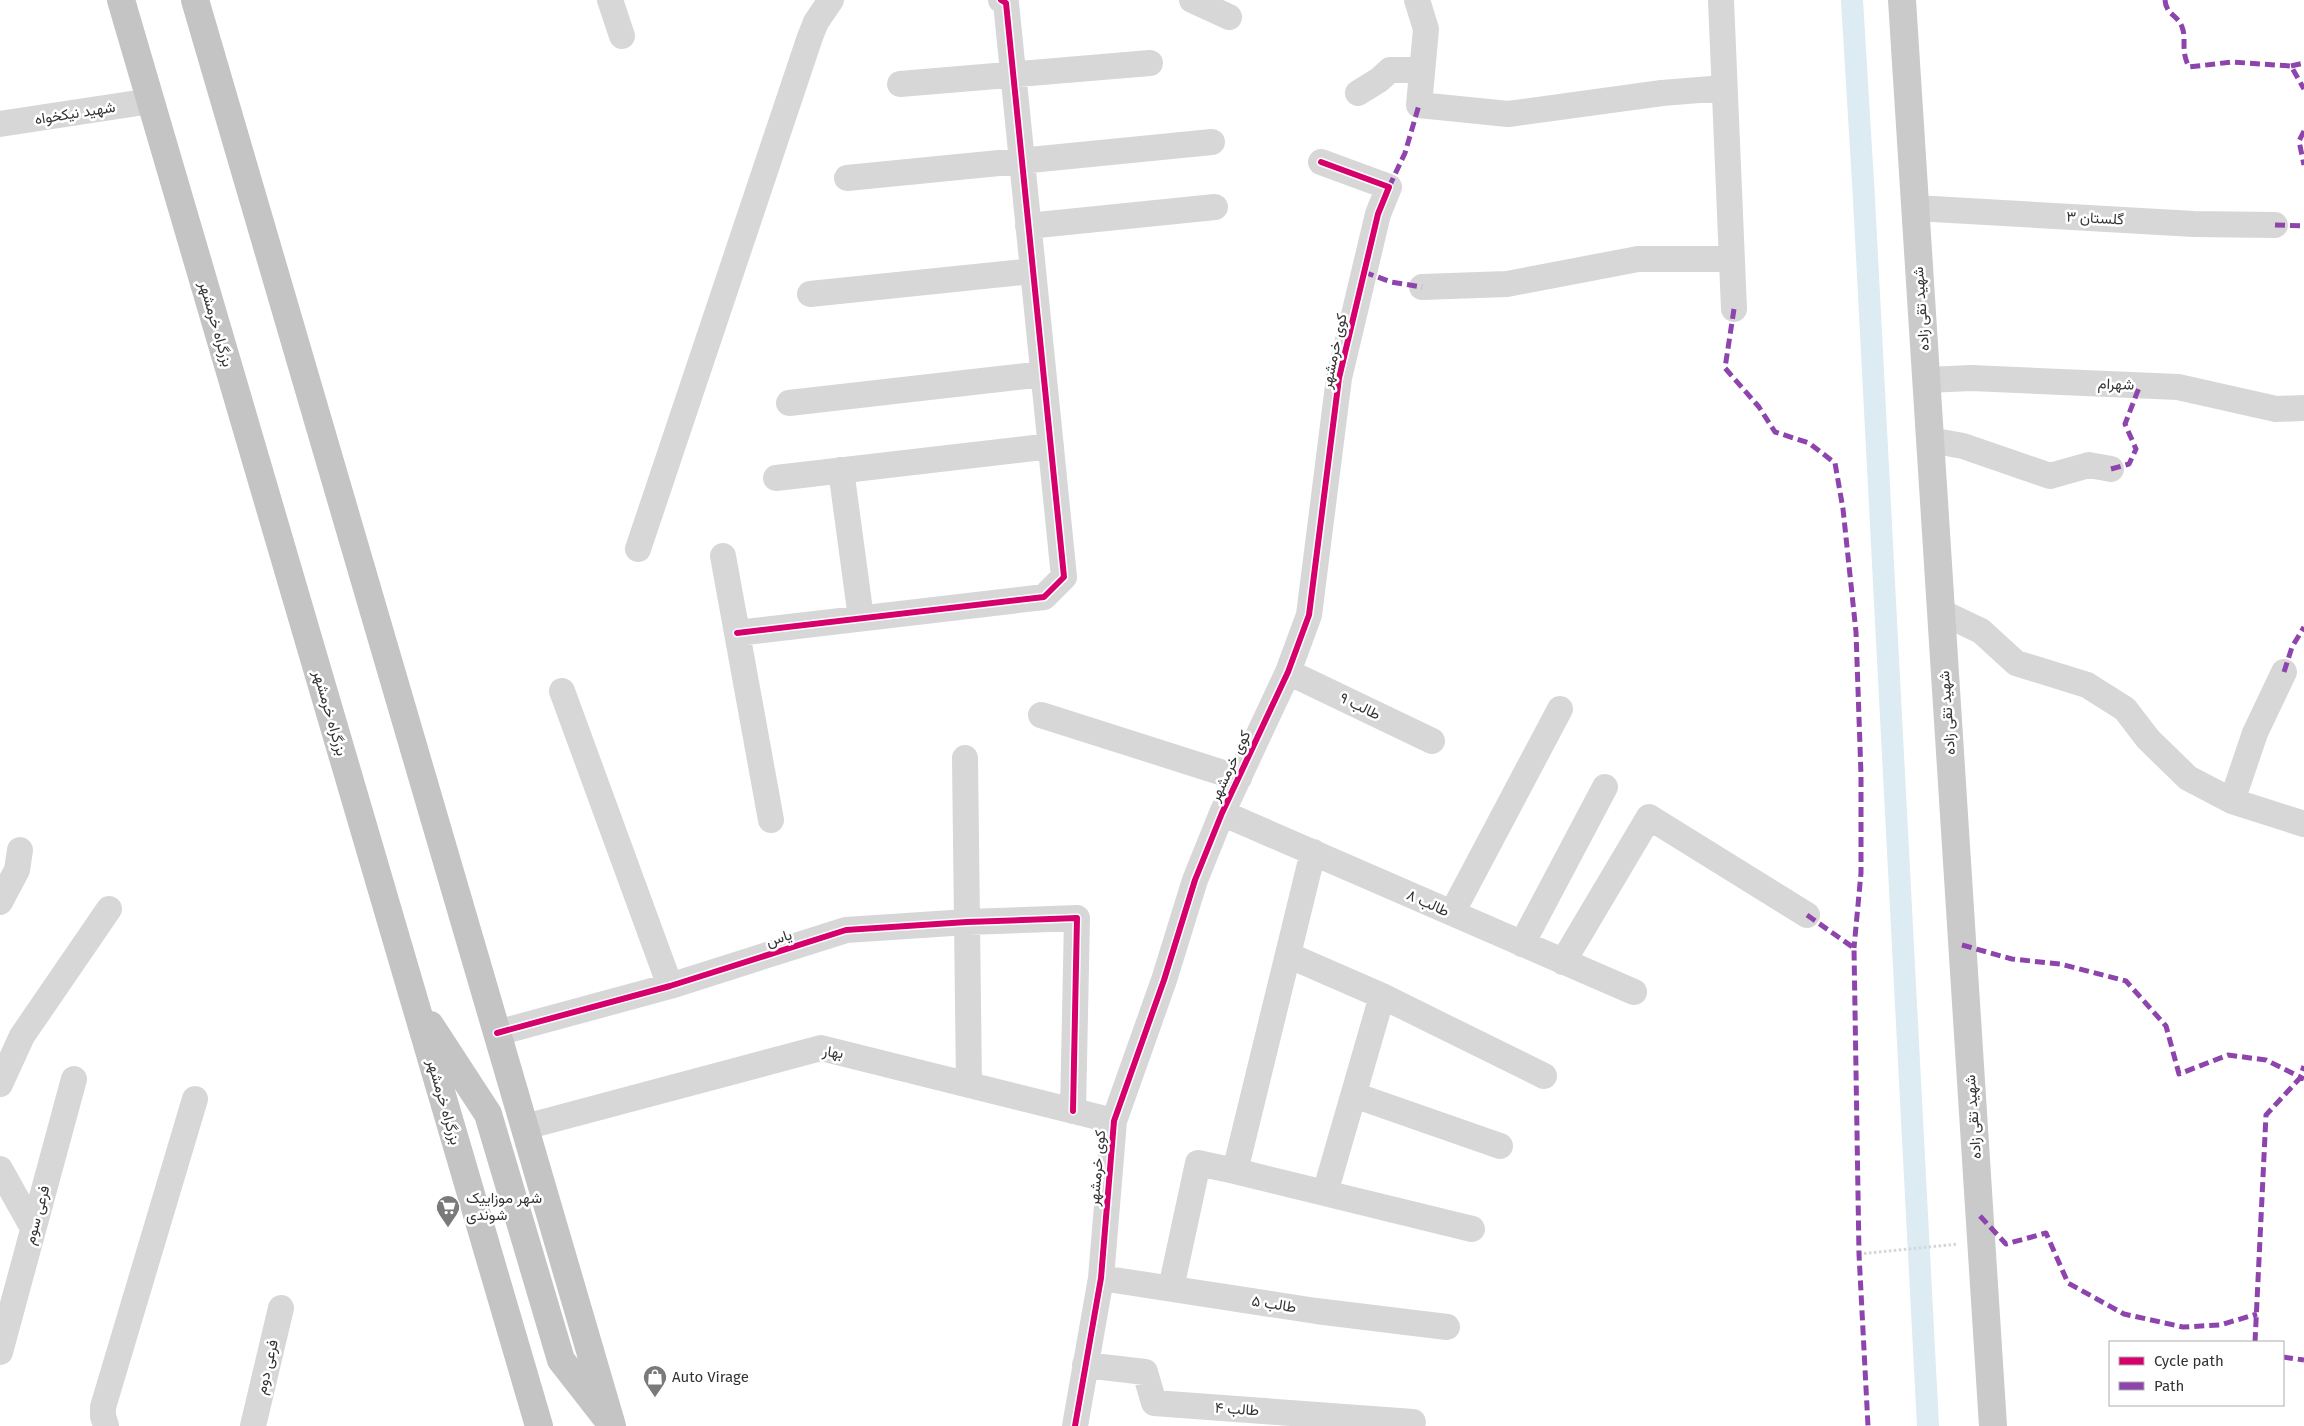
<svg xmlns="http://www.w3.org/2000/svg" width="2304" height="1426" font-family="'Fira Sans',Vazirmatn,sans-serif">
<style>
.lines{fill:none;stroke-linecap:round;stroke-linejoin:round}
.canal{stroke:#ddebf3;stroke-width:22}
.path{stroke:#d6d6d6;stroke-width:3;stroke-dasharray:2.5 2.5;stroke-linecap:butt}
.minor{stroke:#d7d7d7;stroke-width:26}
.major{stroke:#cacaca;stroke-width:28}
.highway{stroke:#c4c4c4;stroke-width:28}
.quiet{stroke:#8e44ad;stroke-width:5;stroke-dasharray:10 5;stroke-linecap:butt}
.cycleway-casing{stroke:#fff;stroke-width:9}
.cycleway{stroke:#d6006c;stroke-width:6}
.labels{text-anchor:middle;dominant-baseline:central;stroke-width:5;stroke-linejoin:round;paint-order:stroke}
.street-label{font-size:15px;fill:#333;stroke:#fff}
.poi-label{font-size:15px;fill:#333;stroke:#fff;text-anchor:start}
</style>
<rect width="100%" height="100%" fill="#fff"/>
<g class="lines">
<path class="canal" d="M 1852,0 L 1864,199 L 1928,1426"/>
<path class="path" d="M 1859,1254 L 1958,1244"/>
<path class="minor" d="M 610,0 L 622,36
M 1192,0 L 1229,17
M 1417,0 L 1426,29 L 1419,105 L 1508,114 L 1662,93 L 1724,88
M 1721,0 L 1734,309
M 900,84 L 1150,63
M 1358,93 L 1379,80 L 1390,70 L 1422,70
M 0,124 L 151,101
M 847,178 L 1212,142
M 1915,208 L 2194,224 L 2275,225
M 1028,226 L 1215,207
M 1422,287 L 1507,284 L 1638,259 L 1732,259
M 810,294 L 1033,271
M 1926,380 L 1971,378 L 2178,387 L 2276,409 L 2304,408
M 789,403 L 1043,374
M 1930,440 L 1963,446 L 2050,476 L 2089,465 L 2111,469
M 841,470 L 861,618
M 776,478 L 1051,446
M 638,549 L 810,37 L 816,22 L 831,0
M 723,556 L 771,820
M 1941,612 L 1981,631 L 2016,663 L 2087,685 L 2125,709 L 2148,739 L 2188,778 L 2232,801 L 2304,824
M 737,633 L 1044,597 L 1064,577 L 1006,3 L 1001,0
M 1288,672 L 1432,741
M 562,691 L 670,986
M 1041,715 L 1239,778
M 965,758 L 969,1085
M 2232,801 L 2255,733 L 2284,672
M 1222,813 L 1634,992
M 0,902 L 17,870 L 20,850
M 1452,913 L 1560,709
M 1522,944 L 1605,787
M 1288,955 L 1382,996 L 1544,1076
M 1563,962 L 1649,817 L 1807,915
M 497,1033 L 670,986 L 846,930 L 967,922 L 1077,918 L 1073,1111
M 0,1084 L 22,1036 L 109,909
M 1354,1095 L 1500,1146
M 525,1127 L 821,1048 L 1114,1121
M 0,1169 L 33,1228
M 1235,1171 L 1472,1229
M 1325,1193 L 1382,996
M 1101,1278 L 1316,1311 L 1447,1327
M 1171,1288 L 1198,1163 L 1235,1171 L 1313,852
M 0,1352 L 74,1079
M 1085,1365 L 1145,1372 L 1154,1403 L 1413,1422
M 106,1426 L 103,1416 L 103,1407 L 195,1099
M 253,1426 L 281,1308
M 1075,1426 L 1101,1278 L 1114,1121 L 1164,980 L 1195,880 L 1222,813 L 1288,672 L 1309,615 L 1339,378 L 1378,214 L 1389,187 L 1321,162"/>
<path class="major" d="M 1902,0 L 1993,1426"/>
<path class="highway" d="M 121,0 L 539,1426
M 195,0 L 612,1426
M 430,1025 L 488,1114 L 561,1360 L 604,1415"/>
<path class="quiet" d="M 2165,0 C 2166,15 2178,15 2182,27 C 2187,39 2180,50 2189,67 L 2232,62 L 2291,66 L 2304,89
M 2291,66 L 2304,63
M 2304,131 L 2299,141 L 2304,165
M 1389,187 L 1405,153 L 1419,105
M 2275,225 L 2304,226
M 1364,272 L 1391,282 L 1422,287
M 1734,309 L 1725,368 L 1759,407 L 1775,432 L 1809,443 L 1835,463 L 1843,509 L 1856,632 L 1861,775 L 1861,873 L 1854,948
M 2111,469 L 2129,464 L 2136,449 L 2125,424 L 2140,385
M 2284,672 L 2292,647 L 2304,627
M 1807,915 L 1854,948 L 1859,1254 L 1868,1426
M 1962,945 L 2012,959 L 2060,964 L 2126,981 L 2166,1026 L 2179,1074 L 2228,1055 L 2266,1060 L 2304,1079
M 1980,1216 L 2006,1244 L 2046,1233 L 2068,1283 L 2124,1314 L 2183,1327 L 2220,1325 L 2257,1314
M 2255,1342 L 2266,1115 L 2300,1078 L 2304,1066
M 2283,1357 L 2304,1360"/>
<g class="cycleway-casing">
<path id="cycleway" d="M 737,633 L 1044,597 L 1064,577 L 1006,3 L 1001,0
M 497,1033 L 670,986 L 846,930 L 967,922 L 1077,918 L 1073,1111
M 1075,1426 L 1101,1278 L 1114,1121 L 1164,980 L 1195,880 L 1222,813 L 1288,672 L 1309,615 L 1339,378 L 1378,214 L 1389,187 L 1321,162"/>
</g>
<use href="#cycleway" class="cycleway"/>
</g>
<defs>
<g id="supermarket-pin" transform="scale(1.25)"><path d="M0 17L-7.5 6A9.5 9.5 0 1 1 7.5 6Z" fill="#7a7a7a" stroke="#fff"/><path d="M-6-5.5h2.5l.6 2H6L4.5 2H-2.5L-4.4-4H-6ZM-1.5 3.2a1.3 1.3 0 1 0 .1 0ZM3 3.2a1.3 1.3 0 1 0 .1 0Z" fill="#fff"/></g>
<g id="shop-pin" transform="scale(1.25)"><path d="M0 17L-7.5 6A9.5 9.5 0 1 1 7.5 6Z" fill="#7a7a7a" stroke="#fff"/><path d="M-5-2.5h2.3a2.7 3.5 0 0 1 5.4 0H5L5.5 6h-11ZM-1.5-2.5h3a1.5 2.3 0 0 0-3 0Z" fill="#fff"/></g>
</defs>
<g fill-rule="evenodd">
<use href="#supermarket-pin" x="448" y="1207"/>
<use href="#shop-pin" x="655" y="1377"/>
</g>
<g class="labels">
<g class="street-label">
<text transform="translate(75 113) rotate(-9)">شهید نیکخواه</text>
<text transform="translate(2095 218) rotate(3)">گلستان ۳</text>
<text transform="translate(1921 309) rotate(-94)">شهید تقی زاده</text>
<text transform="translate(216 324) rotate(74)">بزرگراه خرمشهر</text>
<text transform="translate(1334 351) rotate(-78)">کوی خرمشهر</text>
<text transform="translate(2116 384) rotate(2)">شهرام</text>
<text transform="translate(1360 706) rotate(26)">طالب ۹</text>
<text transform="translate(330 713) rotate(74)">بزرگراه خرمشهر</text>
<text transform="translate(1947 713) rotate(-94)">شهید تقی زاده</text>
<text transform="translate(1230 766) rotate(-65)">کوی خرمشهر</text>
<text transform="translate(1428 903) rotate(24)">طالب ۸</text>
<text transform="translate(779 938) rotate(-18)">یاس</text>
<text transform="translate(833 1052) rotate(8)">بهار</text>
<text transform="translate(444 1102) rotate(74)">بزرگراه خرمشهر</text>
<text transform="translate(1973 1117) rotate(-94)">شهید تقی زاده</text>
<text transform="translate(1097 1168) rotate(-85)">کوی خرمشهر</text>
<text transform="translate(37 1215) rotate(-75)">فرعی سوم</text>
<text transform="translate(1274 1304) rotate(9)">طالب ۵</text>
<text transform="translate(267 1367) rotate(-77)">فرعی دوم</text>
<text transform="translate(1237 1409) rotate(4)">طالب ۴</text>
</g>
<g class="poi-label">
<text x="466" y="1198">شهر موزاییک<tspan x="466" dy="17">شوندی</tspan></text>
<text x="672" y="1377">Auto Virage</text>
</g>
</g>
<rect x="2109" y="1341" width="175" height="65" fill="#ffffff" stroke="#adadad"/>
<rect x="2119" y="1357" width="25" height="8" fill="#d6006c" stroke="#adadad"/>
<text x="2154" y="1366" font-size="15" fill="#333333">Cycle path</text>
<rect x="2119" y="1382" width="25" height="8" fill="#8e44ad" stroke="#adadad"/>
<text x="2154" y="1391" font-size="15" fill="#333333">Path</text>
</svg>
